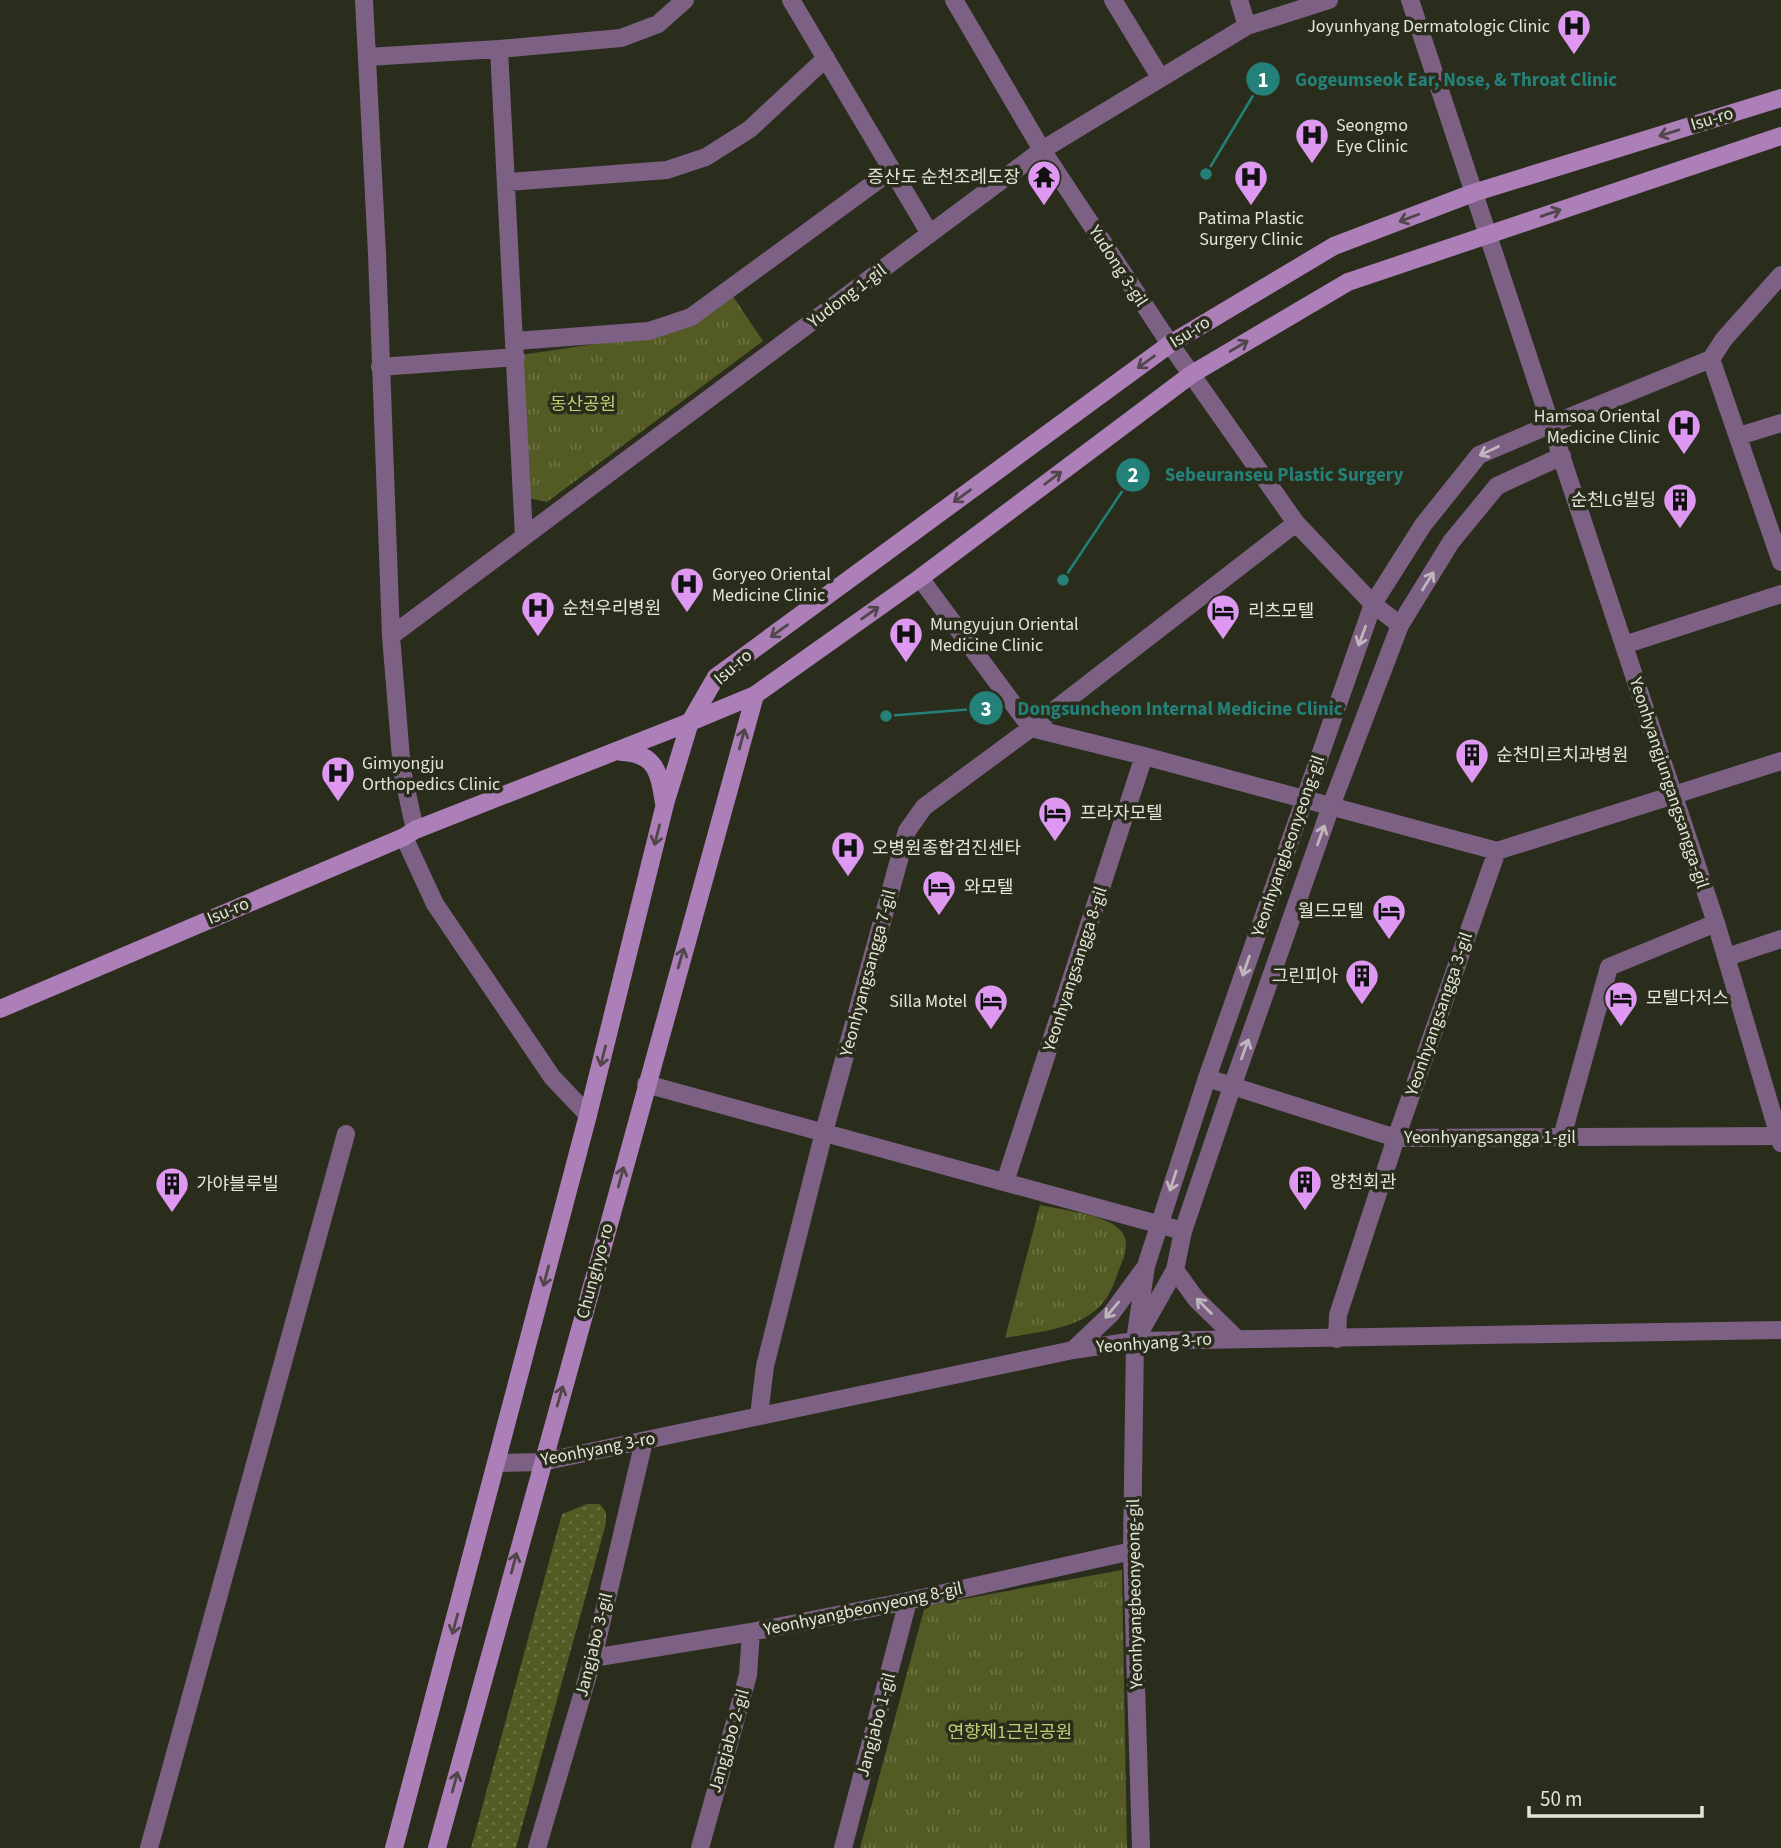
<svg xmlns="http://www.w3.org/2000/svg" width="1781" height="1848" font-family="'Source Sans 3','Noto Sans KR',sans-serif">
<style>
.grass{fill:url(#grass-dots)}
.park{fill:url(#park-tufts)}
.lines{fill:none;stroke-linecap:round;stroke-linejoin:round}
.minor{stroke:#7d6185;stroke-width:18}
.tertiary{stroke:#7d6185;stroke-width:18}
.secondary{stroke:#ac7fb9;stroke-width:18}
.oneway{stroke:#51464a}
.oneway2{stroke:#bfb7bc}
.labels{text-anchor:middle;dominant-baseline:central;stroke-width:7;stroke-linejoin:round;paint-order:stroke}
.poi-label{font-size:18px;fill:#e3e5da;stroke:#2a2d1b;text-anchor:start}
.street-label{font-size:18px;fill:#e3e5da;stroke:#2a2d1b}
.park-label{font-size:18px;fill:#c2cd75;stroke:#2a2d1b}
.leader{fill:none;stroke:#248179;stroke-width:2.5}
.callout-dot{fill:#248179;stroke:#2a2d1b;stroke-width:2.5}
.mark-label{font-size:21px;text-anchor:middle;font-weight:bold;fill:#fff}
.callout-label{font-size:19px;text-anchor:middle;font-weight:bold;fill:#248179;stroke:#2a2d1b;stroke-width:7;stroke-linejoin:round;paint-order:stroke}
</style>
<defs>
<pattern id="grass-dots" width="8" height="8" patternUnits="userSpaceOnUse" patternTransform="scale(1.75)"><rect width="8" height="8" fill="#535a24"/><path d="M2 2h.1M6 6h.1" fill="none" stroke="#6c7243" stroke-width="1.8" stroke-linecap="round"/></pattern>
<pattern id="park-tufts" width="24" height="20" patternUnits="userSpaceOnUse" patternTransform="scale(1.75)"><rect width="24" height="20" fill="#535a24"/><path d="M3 7l-1-3M5 7V3M7 7l1-3M15 17l-1-3M17 17v-4M19 17l1-3" fill="none" stroke="#6c7243"/></pattern>
</defs>
<rect width="100%" height="100%" fill="#2a2d1b"/>
<path class="grass" d="M 587,1504 L 600,1504 L 606,1512 L 606,1523 L 516,1848 L 471,1848 L 562,1514 Z"/>
<path class="park" d="M 732,295 L 763,341 L 547,502 L 528,498 L 520,355 L 630,339 Z
M 1040,1205 C 1061,1210 1107,1214 1121,1231 C 1130,1241 1125,1256 1120,1267 C 1115,1280 1111,1295 1101,1305 C 1078,1330 1036,1332 1005,1338 Z
M 1122,1570 L 1127,1848 L 860,1848 L 925,1606 Z"/>
<g class="lines">
<path class="minor" d="M 364,0 L 377,254 L 391,636 L 402,770 L 415,830
M 791,0 L 930,234
M 954,0 L 1042,150 L 1170,344 L 1296,523
M 1113,0 L 1160,77
M 1239,0 L 1247,26
M 499,49 L 524,537
M 367,57 L 499,49 L 621,38 L 658,24 L 685,0
M 508,182 L 667,170 L 706,157 L 750,129 L 826,58
M 515,341 L 649,331 L 691,317 L 892,170
M 1711,359 L 1724,339 L 1781,275
M 380,367 L 516,357
M 1552,424 L 1711,359 L 1781,562
M 1739,436 L 1781,423
M 920,578 L 1031,728 L 1144,756 L 1497,851 L 1781,761
M 391,636 L 1042,150 L 1247,26 L 1329,0
M 1624,645 L 1781,594
M 404,837 L 435,904 L 552,1077 L 588,1115
M 1727,957 L 1781,939
M 1207,1078 L 1396,1138 L 1781,1136
M 646,1084 L 1183,1231
M 1562,1137 L 1609,967 L 1716,923
M 1005,1182 L 1144,756
M 1337,1339 L 1338,1315 L 1396,1138 L 1497,851
M 759,1415 L 765,1366 L 824,1132 L 907,831 L 924,807 L 1031,728 L 1296,523 L 1373,604 L 1400,625
M 593,1658 L 751,1632 L 908,1601 L 1132,1551
M 149,1848 L 346,1134
M 537,1848 L 593,1658 L 644,1441
M 700,1848 L 748,1675 L 751,1632
M 843,1848 L 908,1601"/>
<path class="tertiary" d="M 1410,0 L 1716,923 L 1781,1143
M 1175,1270 L 1196,1299 L 1237,1339
M 1140,1332 L 1175,1270 L 1183,1231 L 1232,1087 L 1331,806 L 1400,625 L 1451,542 L 1497,486 L 1562,456
M 1073,1350 L 1111,1314 L 1144,1269
M 497,1463 L 542,1462 L 1073,1350 L 1135,1341 L 1781,1330
M 1141,1848 L 1132,1551 L 1135,1341 L 1146,1266 L 1207,1078 L 1373,604 L 1423,525 L 1479,455 L 1552,424"/>
<path class="secondary" d="M 621,752 C 656,753 659,772 664,803
M 0,1009 L 404,837 L 415,830 L 690,722 L 755,695 L 920,578 L 1192,374 L 1348,282 L 1781,136
M 394,1848 L 588,1115 L 665,804 L 690,722 L 716,677 L 1170,344 L 1334,246 L 1473,193 L 1781,98
M 437,1848 L 755,695"/>
</g>
<defs><path id="oneway-shaft" d="M-6 0H5M1.5-3L5.5 0L1.5 3" fill="none" stroke-width="1.6" stroke-linecap="round" stroke-linejoin="round" transform="scale(1.75)"/></defs>
<g class="oneway">
<use href="#oneway-shaft" transform="translate(1669 133) rotate(163)"/>
<use href="#oneway-shaft" transform="translate(1551 213) rotate(-19)"/>
<use href="#oneway-shaft" transform="translate(1409 218) rotate(159)"/>
<use href="#oneway-shaft" transform="translate(1239 346) rotate(-31)"/>
<use href="#oneway-shaft" transform="translate(1146 362) rotate(144)"/>
<use href="#oneway-shaft" transform="translate(1053 478) rotate(-37)"/>
<use href="#oneway-shaft" transform="translate(962 496) rotate(144)"/>
<use href="#oneway-shaft" transform="translate(870 613) rotate(-35)"/>
<use href="#oneway-shaft" transform="translate(779 631) rotate(144)"/>
<use href="#oneway-shaft" transform="translate(742 739) rotate(-75)"/>
<use href="#oneway-shaft" transform="translate(657 835) rotate(104)"/>
<use href="#oneway-shaft" transform="translate(681 958) rotate(-74)"/>
<use href="#oneway-shaft" transform="translate(603 1056) rotate(104)"/>
<use href="#oneway-shaft" transform="translate(621 1177) rotate(-75)"/>
<use href="#oneway-shaft" transform="translate(546 1276) rotate(105)"/>
<use href="#oneway-shaft" transform="translate(560 1396) rotate(-74)"/>
<use href="#oneway-shaft" transform="translate(514 1563) rotate(-75)"/>
<use href="#oneway-shaft" transform="translate(455 1624) rotate(105)"/>
<use href="#oneway-shaft" transform="translate(455 1782) rotate(-75)"/>
</g>
<g class="oneway2">
<use href="#oneway-shaft" transform="translate(1489 451) rotate(155)"/>
<use href="#oneway-shaft" transform="translate(1428 581) rotate(-58)"/>
<use href="#oneway-shaft" transform="translate(1362 636) rotate(110)"/>
<use href="#oneway-shaft" transform="translate(1321 835) rotate(-70)"/>
<use href="#oneway-shaft" transform="translate(1246 966) rotate(109)"/>
<use href="#oneway-shaft" transform="translate(1245 1049) rotate(-70)"/>
<use href="#oneway-shaft" transform="translate(1173 1181) rotate(108)"/>
<use href="#oneway-shaft" transform="translate(1204 1306) rotate(-135)"/>
<use href="#oneway-shaft" transform="translate(1112 1310) rotate(130)"/>
</g>
<defs>
<g id="hospital-pin" transform="scale(1.75)"><path d="M0 17L-7.5 6A9.5 9.5 0 1 1 7.5 6Z" fill="#de98f2" stroke="#2a2d1b"/><path d="M-5-5h3v3.5h4V-5h3V5h-3V1.5h-4V5h-3Z" fill="#111"/></g>
<g id="temple-pin" transform="scale(1.75)"><path d="M0 17L-7.5 6A9.5 9.5 0 1 1 7.5 6Z" fill="#de98f2" stroke="#2a2d1b"/><path d="M0-6L5-2H3V0L6.5 2.5H4V6H1.5V3h-3V6H-4V2.5H-6.5L-3 0V-2H-5Z" fill="#111"/></g>
<g id="building-pin" transform="scale(1.75)"><path d="M0 17L-7.5 6A9.5 9.5 0 1 1 7.5 6Z" fill="#de98f2" stroke="#2a2d1b"/><path d="M-4-6H4V6H1V3H-1V6H-4ZM-2.5-4.3h1.7v1.8h-1.7ZM.8-4.3h1.7v1.8H.8ZM-2.5-1h1.7V.8h-1.7ZM.8-1h1.7V.8H.8Z" fill="#111"/></g>
<g id="hotel-pin" transform="scale(1.75)"><path d="M0 17L-7.5 6A9.5 9.5 0 1 1 7.5 6Z" fill="#de98f2" stroke="#2a2d1b"/><path d="M-6-4.5h1.5V1H6V5H4.5V3h-9V5H-6ZM-4 0a1.8 1.8 0 1 1 3.6 0ZM.5 0V-2.5h3Q6-2.5 6 0Z" fill="#111"/></g>
</defs>
<g fill-rule="evenodd">
<use href="#hospital-pin" x="1574" y="26"/>
<use href="#hospital-pin" x="1312" y="135"/>
<use href="#temple-pin" x="1044" y="177"/>
<use href="#hospital-pin" x="1251" y="177"/>
<use href="#hospital-pin" x="1684" y="426"/>
<use href="#building-pin" x="1680" y="500"/>
<use href="#hospital-pin" x="687" y="584"/>
<use href="#hospital-pin" x="538" y="608"/>
<use href="#hotel-pin" x="1223" y="611"/>
<use href="#hospital-pin" x="906" y="634"/>
<use href="#building-pin" x="1472" y="755"/>
<use href="#hospital-pin" x="338" y="773"/>
<use href="#hotel-pin" x="1055" y="813"/>
<use href="#hospital-pin" x="848" y="848"/>
<use href="#hotel-pin" x="939" y="887"/>
<use href="#hotel-pin" x="1389" y="911"/>
<use href="#building-pin" x="1362" y="976"/>
<use href="#hotel-pin" x="1621" y="998"/>
<use href="#hotel-pin" x="991" y="1001"/>
<use href="#building-pin" x="1305" y="1182"/>
<use href="#building-pin" x="172" y="1184"/>
</g>
<g class="labels">
<g class="poi-label">
<text x="1550" y="26" text-anchor="end">Joyunhyang Dermatologic Clinic</text>
<text x="1336" y="125">Seongmo<tspan x="1336" dy="21">Eye Clinic</tspan></text>
<text x="1020" y="177" text-anchor="end">증산도 순천조례도장</text>
<text x="1251" y="218" text-anchor="middle">Patima Plastic<tspan x="1251" dy="21">Surgery Clinic</tspan></text>
<text x="1660" y="416" text-anchor="end">Hamsoa Oriental<tspan x="1660" dy="21">Medicine Clinic</tspan></text>
<text x="1656" y="500" text-anchor="end">순천LG빌딩</text>
<text x="712" y="574">Goryeo Oriental<tspan x="712" dy="21">Medicine Clinic</tspan></text>
<text x="562" y="608">순천우리병원</text>
<text x="1248" y="611">리츠모텔</text>
<text x="930" y="624">Mungyujun Oriental<tspan x="930" dy="21">Medicine Clinic</tspan></text>
<text x="1496" y="755">순천미르치과병원</text>
<text x="362" y="763">Gimyongju<tspan x="362" dy="21">Orthopedics Clinic</tspan></text>
<text x="1080" y="813">프라자모텔</text>
<text x="872" y="848">오병원종합검진센타</text>
<text x="964" y="887">와모텔</text>
<text x="1364" y="911" text-anchor="end">월드모텔</text>
<text x="1338" y="976" text-anchor="end">그린피아</text>
<text x="1646" y="998">모텔다저스</text>
<text x="967" y="1001" text-anchor="end">Silla Motel</text>
<text x="1330" y="1182">양천회관</text>
<text x="196" y="1184">가야블루빌</text>
</g>
<g class="street-label">
<text transform="translate(1712 119) rotate(-17)">Isu-ro</text>
<text transform="translate(1118 266) rotate(57)">Yudong 3-gil</text>
<text transform="translate(847 296) rotate(-37)">Yudong 1-gil</text>
<text transform="translate(1190 332) rotate(-32)">Isu-ro</text>
<text transform="translate(733 667) rotate(-41)">Isu-ro</text>
<text transform="translate(1669 783) rotate(72)">Yeonhyangjungangsangga-gil</text>
<text transform="translate(1288 846) rotate(-71)">Yeonhyangbeonyeong-gil</text>
<text transform="translate(228 911) rotate(-23)">Isu-ro</text>
<text transform="translate(1075 969) rotate(-72)">Yeonhyangsangga 8-gil</text>
<text transform="translate(868 973) rotate(-75)">Yeonhyangsangga 7-gil</text>
<text transform="translate(1439 1014) rotate(-71)">Yeonhyangsangga 3-gil</text>
<text x="1490" y="1137">Yeonhyangsangga 1-gil</text>
<text transform="translate(595 1271) rotate(-75)">Chunghyo-ro</text>
<text transform="translate(1154 1343) rotate(-4)">Yeonhyang 3-ro</text>
<text transform="translate(598 1449) rotate(-11)">Yeonhyang 3-ro</text>
<text transform="translate(1135 1594) rotate(-91)">Yeonhyangbeonyeong-gil</text>
<text transform="translate(863 1609) rotate(-12)">Yeonhyangbeonyeong 8-gil</text>
<text transform="translate(594 1645) rotate(-76)">Jangjabo 3-gil</text>
<text transform="translate(876 1725) rotate(-75)">Jangjabo 1-gil</text>
<text transform="translate(729 1741) rotate(-74)">Jangjabo 2-gil</text>
</g>
<g class="park-label">
<text x="583" y="404">동산공원</text>
<text x="1010" y="1732">연향제1근린공원</text>
</g>
</g>
<path class="leader" d="M1206 174L1263 79M1063 580L1133 475M886 716L986 708"/>
<g class="callout-dot">
<circle cx="1206" cy="174" r="7"/>
<circle cx="1063" cy="580" r="7"/>
<circle cx="886" cy="716" r="7"/>
<circle cx="1263" cy="79" r="18"/>
<circle cx="1133" cy="475" r="18"/>
<circle cx="986" cy="708" r="18"/>
</g>
<g class="mark-label">
<text x="1263" y="87">1</text>
<text x="1133" y="482">2</text>
<text x="986" y="716">3</text>
</g>
<g class="callout-label">
<text x="1456" y="86">Gogeumseok Ear, Nose, &amp; Throat Clinic</text>
<text x="1284" y="481">Sebeuranseu Plastic Surgery</text>
<text x="1180" y="715">Dongsuncheon Internal Medicine Clinic</text>
</g>
<path d="M1529 1806v10h173v-10" fill="none" stroke="#e3e5da" stroke-width="3.5"/>
<text x="1540" y="1806" font-size="21" fill="#e3e5da" stroke="#2a2d1b" stroke-width="5" paint-order="stroke">50 m</text>
</svg>
